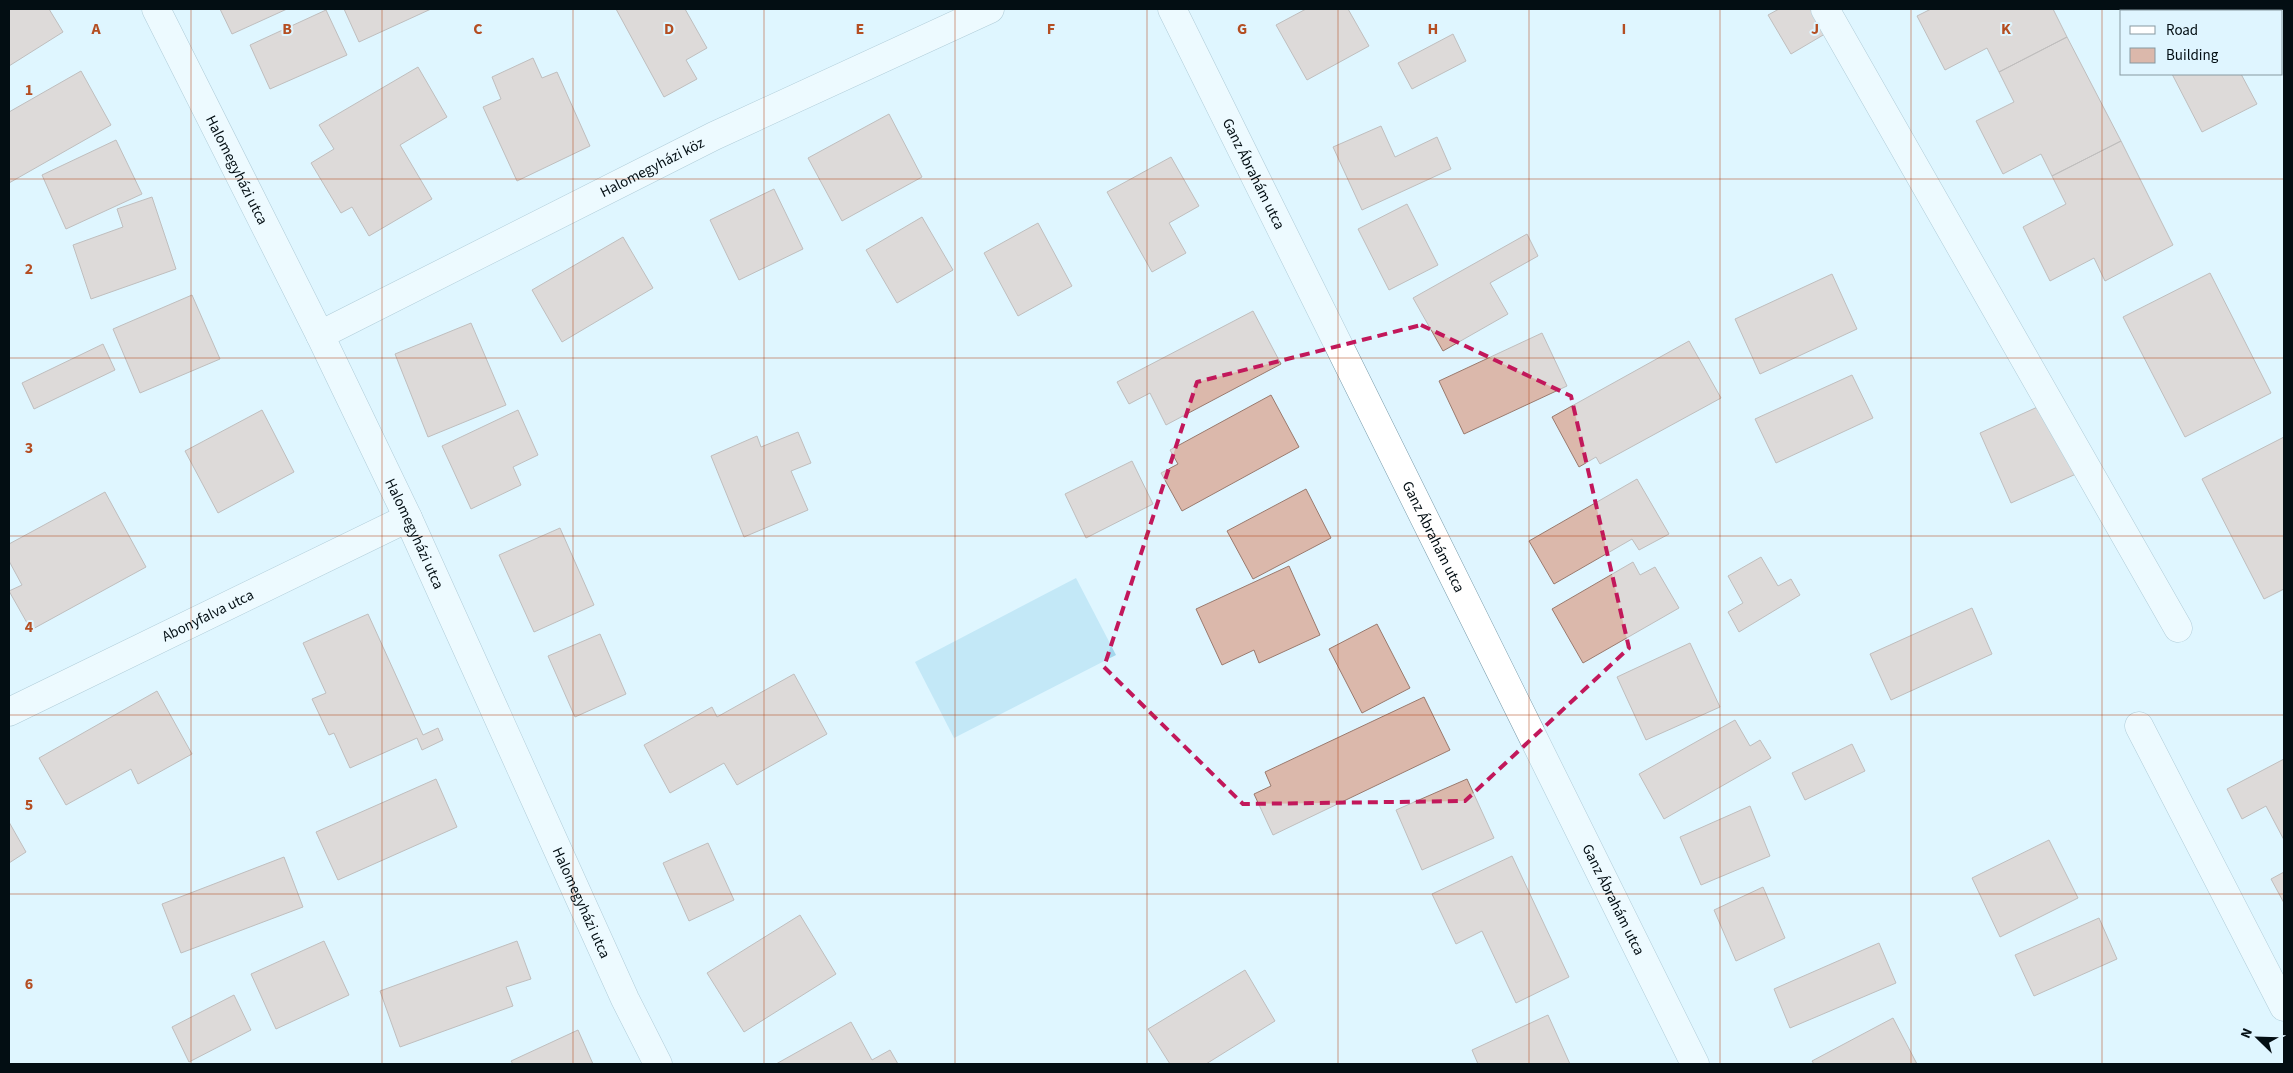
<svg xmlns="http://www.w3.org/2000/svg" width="2293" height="1073" font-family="'Source Sans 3',sans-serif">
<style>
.garden{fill:#a2d7ed}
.building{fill:#dbb8ab;stroke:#9a7a6e}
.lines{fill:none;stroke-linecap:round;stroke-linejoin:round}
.minor-casing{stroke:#789baa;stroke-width:29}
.minor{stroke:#fff;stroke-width:28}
.marked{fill:none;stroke:#c2185b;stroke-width:4;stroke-dasharray:10 6;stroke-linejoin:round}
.grid{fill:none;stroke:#b44e22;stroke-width:1;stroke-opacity:0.55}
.labels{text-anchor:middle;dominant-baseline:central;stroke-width:4;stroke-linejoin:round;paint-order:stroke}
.street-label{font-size:15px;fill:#030e13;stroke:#dff5ff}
.grid-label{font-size:16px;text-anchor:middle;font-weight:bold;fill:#b44e22;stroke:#dff5ff;stroke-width:4;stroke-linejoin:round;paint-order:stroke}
</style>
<rect width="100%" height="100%" fill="#dff5ff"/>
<path class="garden" d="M 1076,578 L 1116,655 L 954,738 L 915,662 Z"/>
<path class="building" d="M 9,9 L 49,9 L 63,32 L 9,66 Z
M 220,9 L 287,9 L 232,34 Z
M 344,9 L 431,9 L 359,42 Z
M 616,9 L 685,9 L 707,48 L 686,60 L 697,79 L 664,97 Z
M 1306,9 L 1348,9 L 1369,46 L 1307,80 L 1276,25 Z
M 1779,9 L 1824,9 L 1835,28 L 1791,54 L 1768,15 Z
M 1931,9 L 2053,9 L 2067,37 L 1999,72 L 1987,48 L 1945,70 L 1917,16 Z
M 2180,9 L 2208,9 L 2209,11 L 2176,11 Z
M 326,10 L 347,55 L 270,89 L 250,45 Z
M 1453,34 L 1466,61 L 1412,89 L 1398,63 Z
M 2067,37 L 2121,141 L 2052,176 L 2041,154 L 2003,174 L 1976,121 L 2014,102 L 1999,72 Z
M 533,58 L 542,78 L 557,72 L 590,146 L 517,181 L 483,107 L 501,99 L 492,77 Z
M 418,67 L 447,117 L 400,145 L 432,199 L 369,236 L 352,207 L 341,213 L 311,163 L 334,149 L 319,125 Z
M 81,71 L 111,125 L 9,183 L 9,112 Z
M 2172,74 L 2241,74 L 2257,104 L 2202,132 Z
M 889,114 L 922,177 L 842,221 L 808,158 Z
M 1381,126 L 1395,157 L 1437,137 L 1451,169 L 1362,210 L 1333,147 Z
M 116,140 L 142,194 L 66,229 L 42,175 Z
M 2121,141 L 2173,245 L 2105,281 L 2094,258 L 2050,281 L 2023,227 L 2066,204 L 2052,176 Z
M 1171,157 L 1199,206 L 1169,223 L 1186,253 L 1152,272 L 1107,192 Z
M 774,189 L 803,249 L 739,280 L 710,220 Z
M 152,197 L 176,269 L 91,299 L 73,245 L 123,227 L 117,209 Z
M 1407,204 L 1438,265 L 1389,290 L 1358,229 Z
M 922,217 L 953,270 L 897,303 L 866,250 Z
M 1038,223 L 1072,286 L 1018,316 L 984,253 Z
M 1527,234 L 1538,256 L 1490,283 L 1508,314 L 1443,351 L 1413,298 Z
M 623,237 L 653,288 L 562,342 L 532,290 Z
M 2210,273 L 2271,393 L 2185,437 L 2123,317 Z
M 1832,274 L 1857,329 L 1760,374 L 1735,319 Z
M 192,295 L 220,359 L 140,393 L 113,329 Z
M 1253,311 L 1281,364 L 1166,425 L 1150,393 L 1129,404 L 1117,382 Z
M 471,323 L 506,405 L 428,437 L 395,354 Z
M 1542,333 L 1567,386 L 1464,434 L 1439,381 Z
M 1689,341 L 1721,398 L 1600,464 L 1596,457 L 1579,467 L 1552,417 Z
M 103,344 L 115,370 L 34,409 L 22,383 Z
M 1852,375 L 1873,418 L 1776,463 L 1755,419 Z
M 1271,395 L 1299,447 L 1182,511 L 1161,473 L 1178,464 L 1170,450 Z
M 2053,400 L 2085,470 L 2011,503 L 1980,433 Z
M 262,410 L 294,472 L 218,513 L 185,451 Z
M 518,410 L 538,455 L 513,467 L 521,485 L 471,509 L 442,446 Z
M 798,432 L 811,463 L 791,471 L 808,510 L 744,537 L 711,456 L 757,436 L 761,447 Z
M 2284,437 L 2284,589 L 2264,599 L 2202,479 Z
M 1132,461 L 1153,504 L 1086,538 L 1065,494 Z
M 1637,479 L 1669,534 L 1639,550 L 1632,539 L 1554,584 L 1529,541 Z
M 1306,489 L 1331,538 L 1253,579 L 1227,531 Z
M 105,492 L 146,567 L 31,630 L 9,591 L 22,585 L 9,561 L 9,544 Z
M 560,528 L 594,605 L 534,632 L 499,555 Z
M 1761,557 L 1778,586 L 1791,579 L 1800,595 L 1739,632 L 1728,612 L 1743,603 L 1728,576 Z
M 1633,562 L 1640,575 L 1655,567 L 1679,608 L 1583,663 L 1552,609 Z
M 1289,566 L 1320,635 L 1259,663 L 1254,650 L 1222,665 L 1196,609 Z
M 1972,608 L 1992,654 L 1891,700 L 1870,654 Z
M 368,614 L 423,735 L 438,728 L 443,740 L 422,750 L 417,738 L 350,768 L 334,733 L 329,735 L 312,699 L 326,693 L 303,643 Z
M 1377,624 L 1410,688 L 1362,713 L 1329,649 Z
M 600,634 L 626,694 L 575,717 L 548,656 Z
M 1690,643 L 1720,707 L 1646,740 L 1617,677 Z
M 794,674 L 827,734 L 737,785 L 724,763 L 670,793 L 644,745 L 712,707 L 717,717 Z
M 157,691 L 192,754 L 138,784 L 131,769 L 66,805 L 39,758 Z
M 1424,697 L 1450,750 L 1273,835 L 1254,794 L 1271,786 L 1265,772 Z
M 1735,720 L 1750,746 L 1760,740 L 1771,758 L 1664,819 L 1639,774 Z
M 1852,744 L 1865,771 L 1805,800 L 1792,773 Z
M 2284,759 L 2284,840 L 2266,806 L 2242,819 L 2227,789 Z
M 436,779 L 457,827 L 338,880 L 316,832 Z
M 1467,779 L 1494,838 L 1422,870 L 1396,810 Z
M 1750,806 L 1770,856 L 1701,885 L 1680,837 Z
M 9,822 L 26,852 L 9,863 Z
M 2049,840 L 2078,898 L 2000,937 L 1972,878 Z
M 708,843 L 734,900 L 689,921 L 663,863 Z
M 1512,856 L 1569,977 L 1516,1003 L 1482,931 L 1456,944 L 1432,894 Z
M 284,857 L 303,907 L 181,953 L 162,904 Z
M 2284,872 L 2284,903 L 2271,879 Z
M 1763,887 L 1785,938 L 1736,961 L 1714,910 Z
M 800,915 L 836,974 L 744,1032 L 707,973 Z
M 2099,918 L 2117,959 L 2034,996 L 2015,955 Z
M 324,941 L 349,995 L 276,1029 L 251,974 Z
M 517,941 L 531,979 L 506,987 L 513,1006 L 400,1047 L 380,991 Z
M 1879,943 L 1896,983 L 1790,1028 L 1774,989 Z
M 1245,970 L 1275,1021 L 1206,1064 L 1170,1064 L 1148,1029 Z
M 234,995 L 251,1030 L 189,1062 L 172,1027 Z
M 1548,1015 L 1570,1064 L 1478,1064 L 1472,1050 Z
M 1893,1018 L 1917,1064 L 1814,1064 L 1812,1061 Z
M 851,1022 L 872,1060 L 890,1050 L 898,1064 L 776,1064 Z
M 578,1030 L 593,1064 L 513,1064 L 511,1061 Z"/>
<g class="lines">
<g class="minor-casing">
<g id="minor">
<path id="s1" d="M 156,9 L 320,335 L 408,518 L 625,999 L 658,1064"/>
<path id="s2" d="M 1172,9 L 1695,1064"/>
<path d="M 1825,9 L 2178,628"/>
<path id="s3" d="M 320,335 L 714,136 L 990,9"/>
<path id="s4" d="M 9,712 L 408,518"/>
<path d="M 2139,726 L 2284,1007"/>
</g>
</g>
<use href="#minor" class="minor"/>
</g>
<path d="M0 0H2293V1073H0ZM 1421,325 L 1571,396 L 1629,648 L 1465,801 L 1243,804 L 1104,667 L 1197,382 Z" fill="#dff5ff" fill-opacity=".55" fill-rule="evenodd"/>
<path class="marked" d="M 1421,325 L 1571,396 L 1629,648 L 1465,801 L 1243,804 L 1104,667 L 1197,382 Z"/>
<path class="grid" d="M 191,9 L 191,1064M 382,9 L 382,1064M 573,9 L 573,1064M 764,9 L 764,1064M 955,9 L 955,1064M 1147,9 L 1147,1064M 1338,9 L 1338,1064M 1529,9 L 1529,1064M 1720,9 L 1720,1064M 1911,9 L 1911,1064M 2102,9 L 2102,1064M 9,179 L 2284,179M 9,358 L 2284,358M 9,536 L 2284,536M 9,715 L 2284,715M 9,894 L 2284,894"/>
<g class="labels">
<g class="street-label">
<text stroke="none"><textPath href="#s3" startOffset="372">Halomegyházi köz</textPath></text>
<text stroke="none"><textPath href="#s1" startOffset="180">Halomegyházi utca</textPath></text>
<text stroke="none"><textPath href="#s2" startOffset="184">Ganz Ábrahám utca</textPath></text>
<text stroke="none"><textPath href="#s1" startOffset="585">Halomegyházi utca</textPath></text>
<text stroke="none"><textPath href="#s2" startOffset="589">Ganz Ábrahám utca</textPath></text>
<text stroke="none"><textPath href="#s4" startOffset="221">Abonyfalva utca</textPath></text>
<text stroke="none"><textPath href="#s2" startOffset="994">Ganz Ábrahám utca</textPath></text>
<text stroke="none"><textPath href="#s1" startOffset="990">Halomegyházi utca</textPath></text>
</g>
</g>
<g class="grid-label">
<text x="96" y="34">A</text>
<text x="287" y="34">B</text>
<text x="478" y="34">C</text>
<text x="669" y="34">D</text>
<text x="860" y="34">E</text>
<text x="1051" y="34">F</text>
<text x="1242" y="34">G</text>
<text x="1433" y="34">H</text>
<text x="1624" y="34">I</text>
<text x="1815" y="34">J</text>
<text x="2006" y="34">K</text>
<text x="29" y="95">1</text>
<text x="29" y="274">2</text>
<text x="29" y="453">3</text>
<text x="29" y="632">4</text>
<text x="29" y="810">5</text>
<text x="29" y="989">6</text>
</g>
<rect width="2293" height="1073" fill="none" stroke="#030e13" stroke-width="20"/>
<rect x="2120" y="10" width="162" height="65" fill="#dff5ff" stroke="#8799a1"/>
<rect x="2130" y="26" width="25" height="8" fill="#ffffff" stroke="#8799a1"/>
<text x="2166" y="35" font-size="15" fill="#030e13">Road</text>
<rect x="2130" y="48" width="25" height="15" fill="#dbb8ab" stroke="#8799a1"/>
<text x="2166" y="60" font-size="15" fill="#030e13">Building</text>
<g transform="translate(2258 1038) rotate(293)" stroke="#dff5ff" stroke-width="4" paint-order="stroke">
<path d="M0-4L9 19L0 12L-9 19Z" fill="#030e13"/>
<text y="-8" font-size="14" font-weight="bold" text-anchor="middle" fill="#030e13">N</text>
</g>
</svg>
